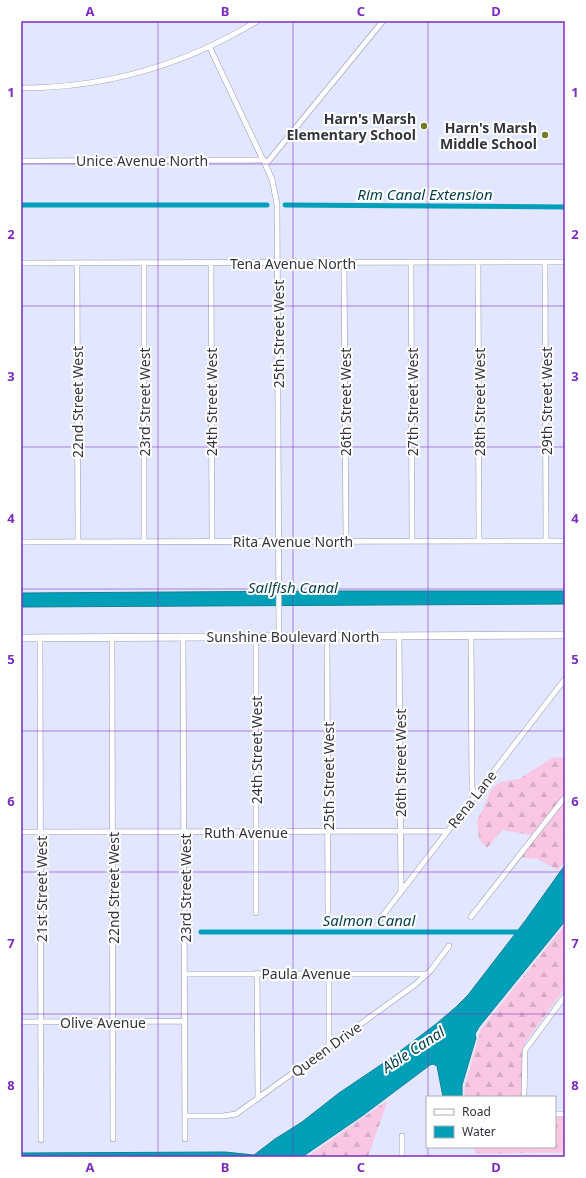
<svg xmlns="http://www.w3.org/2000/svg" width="586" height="1178" font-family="'Noto Sans',sans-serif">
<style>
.forest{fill:url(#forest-firs)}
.water{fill:#02a0b8;stroke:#118093}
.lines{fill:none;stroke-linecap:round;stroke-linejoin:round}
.canal{stroke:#02a0b8;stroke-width:5}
.street-casing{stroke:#9498af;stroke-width:6}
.secondary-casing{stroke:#9498af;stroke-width:8}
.street{stroke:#fff;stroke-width:5}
.secondary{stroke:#fff;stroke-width:7}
.grid{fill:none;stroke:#7b2cbf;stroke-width:1;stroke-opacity:0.55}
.poi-dot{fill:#737d29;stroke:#fff;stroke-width:1.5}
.labels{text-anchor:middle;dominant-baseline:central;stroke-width:4;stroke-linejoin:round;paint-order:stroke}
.poi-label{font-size:14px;font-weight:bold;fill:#33343e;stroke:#fff;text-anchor:end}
.street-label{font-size:14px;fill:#33343e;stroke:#fff}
.water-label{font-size:15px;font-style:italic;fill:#033e49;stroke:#fff}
.neatline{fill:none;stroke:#7b2cbf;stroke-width:1.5}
.grid-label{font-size:13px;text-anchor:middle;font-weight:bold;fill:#7b2cbf}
</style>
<defs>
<pattern id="forest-firs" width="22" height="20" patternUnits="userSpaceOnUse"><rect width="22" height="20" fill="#f9c7e4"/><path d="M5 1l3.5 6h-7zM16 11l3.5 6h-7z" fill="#d6acc5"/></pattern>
</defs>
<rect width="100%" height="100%" fill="#e2e6ff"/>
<path class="forest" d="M 565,757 L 565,861 L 558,870 L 537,859 L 517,857 L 531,835 L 502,830 L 487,848 L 479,839 L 477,820 L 483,809 L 492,788 L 501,782 L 519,779 L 552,758 Z
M 565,925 L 565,988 L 525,1043 L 524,1097 L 464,1097 L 465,1086 L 481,1029 Z
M 388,1100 L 368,1157 L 307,1157 Z
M 565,1112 L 565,1153 C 535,1151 505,1155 475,1153 L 473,1147 L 555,1147 L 555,1113 Z"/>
<path class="water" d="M 326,591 L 565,591 L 565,604 L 21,607 L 21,593 Z
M 565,865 L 565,921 L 479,1027 L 475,1034 L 476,1038 L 462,1085 L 462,1097 L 443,1097 L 437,1066 L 433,1064 L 430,1065 L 362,1116 L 302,1157 L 21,1157 L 21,1153 L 225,1152 L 254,1155 L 275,1139 L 302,1122 L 339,1093 L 391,1058 L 436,1024 L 456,1007 L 468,995 L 525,921 Z"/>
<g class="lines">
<path class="canal" d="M 21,205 L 267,205
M 285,205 L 565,207
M 201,932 L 522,932"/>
<g class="street-casing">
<path id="street" d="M 210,48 L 272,179 L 277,204 L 279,636
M 21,88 C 106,88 185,65 257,21
M 21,161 L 264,160
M 266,164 L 383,21
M 478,262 L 479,541
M 545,262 L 546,541
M 21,263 L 565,262
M 77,263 L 78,542
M 144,263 L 144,542
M 211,263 L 212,541
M 344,263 L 346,541
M 411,263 L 412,541
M 21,542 L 565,541
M 399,635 L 401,892
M 471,635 L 472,788 L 475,795
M 183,636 L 185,1139
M 256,636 L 256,913
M 327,636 L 328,917
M 112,637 L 113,1139
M 40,638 L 41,1140
M 21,832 L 447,831
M 471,917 L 565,797
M 380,919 L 565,679
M 257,973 L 258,1099
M 329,973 L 329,1047
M 185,974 L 427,974
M 21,1022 L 185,1021
M 524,1097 L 525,1050 L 565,996
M 555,1114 L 565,1114
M 185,1116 L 223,1116 L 236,1114 L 416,984 L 431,970 L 449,946
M 402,1157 L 402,1136"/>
</g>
<g class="secondary-casing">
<path id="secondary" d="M 21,638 L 565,635"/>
</g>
<use href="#street" class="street"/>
<use href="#secondary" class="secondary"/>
</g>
<path class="grid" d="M 158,21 L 158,1157M 293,21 L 293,1157M 428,21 L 428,1097M 21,164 L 565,164M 21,306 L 565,306M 21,447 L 565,447M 21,589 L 565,589M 21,731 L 565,731M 21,872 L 565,872M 21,1014 L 565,1014M 428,1147 L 428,1157"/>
<g class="poi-dot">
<circle cx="424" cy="126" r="4"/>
<circle cx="545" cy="135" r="4"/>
</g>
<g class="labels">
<g class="poi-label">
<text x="416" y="118">Harn's Marsh<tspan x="416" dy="16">Elementary School</tspan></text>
<text x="537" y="127">Harn's Marsh<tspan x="537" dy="16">Middle School</tspan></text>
</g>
<g class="street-label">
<text x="142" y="160">Unice Avenue North</text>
<text x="293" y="263">Tena Avenue North</text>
<text transform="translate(278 334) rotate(-90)">25th Street West</text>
<text transform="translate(546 401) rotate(-90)">29th Street West</text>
<text transform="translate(77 402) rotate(-90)">22nd Street West</text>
<text transform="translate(144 402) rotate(-90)">23rd Street West</text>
<text transform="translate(211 402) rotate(-90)">24th Street West</text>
<text transform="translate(345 402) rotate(-90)">26th Street West</text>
<text transform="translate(412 402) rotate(-90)">27th Street West</text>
<text transform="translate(479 402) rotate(-90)">28th Street West</text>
<text x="293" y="541">Rita Avenue North</text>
<text x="293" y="636">Sunshine Boulevard North</text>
<text transform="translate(256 750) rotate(-90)">24th Street West</text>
<text transform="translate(400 763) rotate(-90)">26th Street West</text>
<text transform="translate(328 776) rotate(-90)">25th Street West</text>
<text transform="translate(472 799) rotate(-52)">Rena Lane</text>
<text x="246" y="832">Ruth Avenue</text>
<text transform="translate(113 888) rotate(-90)">22nd Street West</text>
<text transform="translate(185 888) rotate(-90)">23rd Street West</text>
<text transform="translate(41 889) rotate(-90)">21st Street West</text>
<text x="306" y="973">Paula Avenue</text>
<text x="103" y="1022">Olive Avenue</text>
<text transform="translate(326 1049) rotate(-36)">Queen Drive</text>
</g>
<g class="water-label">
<text x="425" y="194">Rim Canal Extension</text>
<text x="293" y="587">Sailfish Canal</text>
<text x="369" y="920">Salmon Canal</text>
<text transform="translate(413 1049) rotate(-33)">Able Canal</text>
</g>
</g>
<rect width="586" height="1178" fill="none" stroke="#ffffff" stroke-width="44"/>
<rect x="426" y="1096" width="130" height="52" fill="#ffffff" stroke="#adaeb2"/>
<rect x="434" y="1109" width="20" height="6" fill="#ffffff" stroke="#adaeb2"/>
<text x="462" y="1116" font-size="12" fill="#33343e">Road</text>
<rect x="434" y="1126" width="20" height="12" fill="#02a0b8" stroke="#adaeb2"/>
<text x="462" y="1136" font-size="12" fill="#33343e">Water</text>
<rect x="22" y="22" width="542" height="1134" class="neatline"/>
<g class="grid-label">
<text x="90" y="16">A</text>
<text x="225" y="16">B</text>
<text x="361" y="16">C</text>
<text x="496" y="16">D</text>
<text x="11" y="97">1</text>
<text x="575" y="97">1</text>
<text x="11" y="239">2</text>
<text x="575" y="239">2</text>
<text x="11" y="381">3</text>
<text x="575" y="381">3</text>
<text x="11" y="523">4</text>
<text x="575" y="523">4</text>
<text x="11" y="664">5</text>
<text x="575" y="664">5</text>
<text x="11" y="806">6</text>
<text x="575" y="806">6</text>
<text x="11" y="948">7</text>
<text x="575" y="948">7</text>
<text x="11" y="1090">8</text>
<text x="575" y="1090">8</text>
<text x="90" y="1172">A</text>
<text x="225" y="1172">B</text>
<text x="361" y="1172">C</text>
<text x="496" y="1172">D</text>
</g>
</svg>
